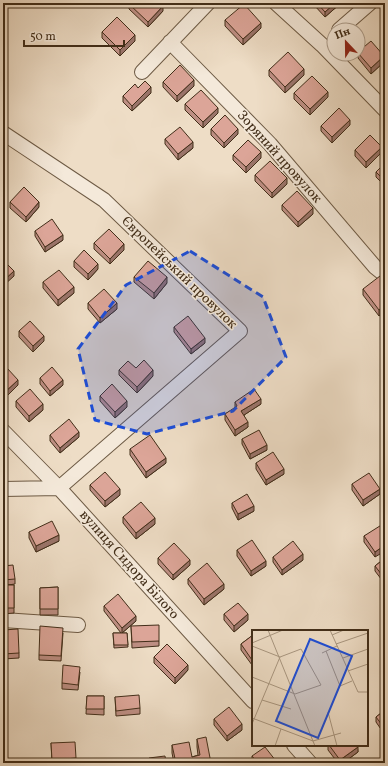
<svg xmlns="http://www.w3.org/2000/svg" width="388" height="766" font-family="Vollkorn,serif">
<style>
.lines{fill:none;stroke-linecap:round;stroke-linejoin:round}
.minor-casing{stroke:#6d5a44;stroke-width:16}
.minor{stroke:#f4e9da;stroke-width:14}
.wall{fill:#bd8e83;stroke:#422e19}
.shaded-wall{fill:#9a746a;stroke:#422e19}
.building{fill:#dca598;stroke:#422e19}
.marked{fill:#1d4ed8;fill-opacity:0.2;stroke:#1d4ed8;stroke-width:3;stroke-dasharray:8 5;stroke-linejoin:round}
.labels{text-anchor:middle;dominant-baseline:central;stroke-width:3;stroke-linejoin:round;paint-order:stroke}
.street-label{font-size:14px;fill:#422e19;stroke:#f4e9da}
.inset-road{fill:none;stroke:#a99781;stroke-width:1}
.view{fill:#1d4ed8;fill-opacity:0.15;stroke:#1d4ed8;stroke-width:2}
.inset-edge{fill:none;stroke:#422e19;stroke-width:2}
</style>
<rect width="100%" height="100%" fill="#eeddc6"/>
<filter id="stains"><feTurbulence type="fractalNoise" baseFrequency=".005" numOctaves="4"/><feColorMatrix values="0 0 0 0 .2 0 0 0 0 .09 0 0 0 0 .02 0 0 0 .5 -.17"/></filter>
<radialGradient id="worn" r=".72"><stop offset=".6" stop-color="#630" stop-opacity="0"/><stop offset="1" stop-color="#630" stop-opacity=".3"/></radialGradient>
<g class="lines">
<g class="minor-casing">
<path id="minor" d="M 276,3 L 322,45 L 385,110
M 339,30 L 370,3
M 170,42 L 270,144 L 375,267 L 385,275
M 142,72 L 208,3
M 3,133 L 104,200 L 240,331 L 59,488 L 3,489
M 3,431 L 59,488 L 253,701
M 3,620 L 78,625
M 294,745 L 310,763"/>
</g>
<use href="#minor" class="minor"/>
</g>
<path class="wall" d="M 314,3 L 341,3 L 325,17 L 314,5 Z
M 129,4 L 163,11 L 148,27 L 129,9 Z
M 225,20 L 261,28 L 243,45 L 225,26 Z
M 102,32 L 135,41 L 120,56 L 102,38 Z
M 358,52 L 384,62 L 371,74 L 358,58 Z
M 269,70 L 304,75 L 285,93 L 269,76 Z
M 163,82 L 194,86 L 177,102 L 163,87 Z
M 138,88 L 151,93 L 132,111 L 123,102 L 123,96 Z
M 294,93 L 328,97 L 310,115 L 294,99 Z
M 185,104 L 218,113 L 203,128 L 185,110 Z
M 350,125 L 332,143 L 321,131 L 321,126 Z
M 211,129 L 238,134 L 224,148 L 211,135 Z
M 165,139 L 193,148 L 178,160 L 165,144 Z
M 355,150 L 382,152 L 366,168 L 355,156 Z
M 233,155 L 261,158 L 246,173 L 233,160 Z
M 385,163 L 385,186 L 376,177 L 376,172 Z
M 255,175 L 287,184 L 272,198 L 255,181 Z
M 10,202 L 39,207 L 26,222 L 10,208 Z
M 282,205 L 313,214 L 298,227 L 282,210 Z
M 35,231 L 63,240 L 45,252 L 35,236 Z
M 385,234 L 385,245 L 383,242 L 383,237 Z
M 94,243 L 124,250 L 110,264 L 94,249 Z
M 74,261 L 98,269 L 88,280 L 74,267 Z
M 134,277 L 167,283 L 154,299 L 134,282 Z
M 43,282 L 74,293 L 58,306 L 43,288 Z
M 385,283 L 385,311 L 379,316 L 363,295 L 363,289 Z
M 88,303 L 117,309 L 100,323 L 88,309 Z
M 174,327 L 205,343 L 191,354 L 174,332 Z
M 19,331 L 44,341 L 33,352 L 19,337 Z
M 119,370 L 153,376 L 137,393 L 119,375 Z
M 3,372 L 18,385 L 5,398 L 3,395 Z
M 40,378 L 63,385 L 50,396 L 40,384 Z
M 100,396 L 127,407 L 115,418 L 100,401 Z
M 16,401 L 43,410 L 29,422 L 16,407 Z
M 235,402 L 261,404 L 244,415 L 248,427 L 235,436 L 225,420 L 225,414 L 235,408 Z
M 50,435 L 79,437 L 60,453 L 50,441 Z
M 242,439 L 267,450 L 250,459 L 242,444 Z
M 130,449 L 166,463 L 146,478 L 130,455 Z
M 256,463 L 284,474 L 266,485 L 256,469 Z
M 352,484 L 380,494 L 363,506 L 352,490 Z
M 90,485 L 120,495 L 105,507 L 90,490 Z
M 232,503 L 254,511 L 238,520 L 232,508 Z
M 123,517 L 155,524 L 136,539 L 123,523 Z
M 385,527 L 375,557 L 364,542 L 364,536 Z
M 29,532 L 59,541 L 36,552 L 29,538 Z
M 237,550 L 266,566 L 251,576 L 237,556 Z
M 273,557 L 303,560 L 282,575 L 273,562 Z
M 158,558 L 190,565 L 173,580 L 158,564 Z
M 385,558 L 385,584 L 375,571 L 375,566 Z
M 3,566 L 15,579 L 15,584 L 8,585 L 14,585 L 14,613 L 3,614 Z
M 188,579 L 224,589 L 204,605 L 188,584 Z
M 58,587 L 58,615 L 40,615 L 40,588 Z
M 104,606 L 136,621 L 122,633 L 127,633 L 128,647 L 114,648 L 113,633 L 121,633 L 104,611 Z
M 224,614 L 248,620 L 234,632 L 224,620 Z
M 131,626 L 159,641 L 159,646 L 132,648 Z
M 3,630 L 19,653 L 19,658 L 3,659 Z
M 63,633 L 61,661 L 39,660 L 39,655 Z
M 253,635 L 253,665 L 252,665 L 241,650 L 241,644 Z
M 154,657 L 188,670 L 175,684 L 154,663 Z
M 385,666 L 385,680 L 381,674 L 381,669 Z
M 80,672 L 78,690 L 62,689 L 62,683 Z
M 87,696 L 104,696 L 104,715 L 86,714 Z
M 115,697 L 140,708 L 140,714 L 116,716 Z
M 385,710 L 385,735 L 376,722 L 376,717 Z
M 214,719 L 242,730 L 227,741 L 214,725 Z
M 197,739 L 211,763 L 174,763 L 172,753 L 172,745 L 192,757 L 198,755 L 197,747 Z
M 51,743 L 76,758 L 76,763 L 52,763 Z
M 328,745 L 357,745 L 358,752 L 343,763 L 338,763 L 328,750 Z
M 252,756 L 276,763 L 253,763 L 252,762 Z"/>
<path class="shaded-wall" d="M 335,3 L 341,3 L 325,17 L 325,12 Z
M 163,6 L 163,11 L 148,27 L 148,22 Z
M 261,23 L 261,28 L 243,45 L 243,39 Z
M 135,35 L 135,41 L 120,56 L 120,50 Z
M 384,56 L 384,62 L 371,74 L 371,68 Z
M 304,69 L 304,75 L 285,93 L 285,87 Z
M 194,80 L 194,86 L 177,102 L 177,96 Z
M 151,87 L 151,93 L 132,111 L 132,106 Z
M 328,92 L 328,97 L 310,115 L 310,109 Z
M 218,108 L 218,113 L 203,128 L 203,122 Z
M 350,120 L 350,125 L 332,143 L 332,137 Z
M 238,129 L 238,134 L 224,148 L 224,143 Z
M 193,142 L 193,148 L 178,160 L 178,154 Z
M 382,147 L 382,152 L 366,168 L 366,162 Z
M 261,152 L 261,158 L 246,173 L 246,167 Z
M 287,178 L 287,184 L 272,198 L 272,193 Z
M 39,202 L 39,207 L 26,222 L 26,217 Z
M 313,208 L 313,214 L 298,227 L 298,222 Z
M 63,235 L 63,240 L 45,252 L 45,247 Z
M 124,244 L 124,250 L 110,264 L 110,259 Z
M 98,264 L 98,269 L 88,280 L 88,274 Z
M 14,271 L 14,276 L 3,286 L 3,281 Z
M 167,277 L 167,283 L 154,299 L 154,293 Z
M 74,287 L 74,293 L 58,306 L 58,300 Z
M 117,303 L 117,309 L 100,323 L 100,318 Z
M 385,306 L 385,311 L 379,316 L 379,310 Z
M 44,336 L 44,341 L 33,352 L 33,346 Z
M 205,338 L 205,343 L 191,354 L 191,349 Z
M 153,370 L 153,376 L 137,393 L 137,387 Z
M 18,380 L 18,385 L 5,398 L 5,392 Z
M 63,380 L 63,385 L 50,396 L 50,391 Z
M 261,399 L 261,404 L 241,417 L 241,411 Z
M 127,401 L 127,407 L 115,418 L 115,412 Z
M 43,404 L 43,410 L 29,422 L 29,416 Z
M 248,422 L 248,427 L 235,436 L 235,430 Z
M 79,432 L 79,437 L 60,453 L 60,448 Z
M 267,445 L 267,450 L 250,459 L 250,454 Z
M 166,458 L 166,463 L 146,478 L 146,472 Z
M 284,469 L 284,474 L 266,485 L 266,480 Z
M 120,489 L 120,495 L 105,507 L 105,501 Z
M 380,489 L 380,494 L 363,506 L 363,500 Z
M 254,506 L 254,511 L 238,520 L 238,514 Z
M 155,518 L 155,524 L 136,539 L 136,533 Z
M 59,535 L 59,541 L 36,552 L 36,546 Z
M 385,545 L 385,551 L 375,557 L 375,552 Z
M 303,554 L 303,560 L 282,575 L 282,570 Z
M 190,560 L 190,565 L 173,580 L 173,575 Z
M 266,561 L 266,566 L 251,576 L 251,571 Z
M 224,584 L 224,589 L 204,605 L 204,599 Z
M 248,614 L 248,620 L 234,632 L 234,626 Z
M 136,616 L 136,621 L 122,633 L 122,628 Z
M 188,665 L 188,670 L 175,684 L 175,678 Z
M 242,724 L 242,730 L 227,741 L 227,736 Z
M 358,747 L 358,752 L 343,763 L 340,763 L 340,760 Z"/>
<path class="building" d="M 130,3 L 160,3 L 163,6 L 148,22 L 129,4 Z
M 317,3 L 335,3 L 325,12 Z
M 244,4 L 261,23 L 243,39 L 225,20 Z
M 117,17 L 135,35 L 120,50 L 102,32 Z
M 371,41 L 384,56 L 371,68 L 358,53 L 358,52 Z
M 288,52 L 304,69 L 285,87 L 269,70 Z
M 180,65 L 194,80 L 177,96 L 163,82 Z
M 312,76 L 328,92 L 310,109 L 294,93 Z
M 145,81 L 151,87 L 132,106 L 123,96 L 135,84 L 138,88 Z
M 201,90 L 218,108 L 203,122 L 185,104 Z
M 339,108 L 350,120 L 332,137 L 321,126 Z
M 225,115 L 238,129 L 224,143 L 211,129 Z
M 180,127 L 193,142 L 178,154 L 165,139 Z
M 370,135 L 382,147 L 366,162 L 355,150 Z
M 248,140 L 261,152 L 246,167 L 233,155 Z
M 270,161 L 287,178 L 272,193 L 255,175 Z
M 385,163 L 385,181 L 376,172 Z
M 24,187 L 39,202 L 26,217 L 10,202 Z
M 297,191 L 313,208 L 298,222 L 282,205 Z
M 52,219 L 63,235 L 45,247 L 35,231 Z
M 109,229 L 124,244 L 110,259 L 94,243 Z
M 385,234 L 385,239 L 383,237 Z
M 84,250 L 98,264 L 88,274 L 74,261 Z
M 3,260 L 14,271 L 3,281 Z
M 148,261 L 167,277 L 154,293 L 134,277 Z
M 59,270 L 74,287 L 58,300 L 43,282 Z
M 380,276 L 385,283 L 385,306 L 379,310 L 363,289 Z
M 104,289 L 117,303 L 100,318 L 88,303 Z
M 188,316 L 205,338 L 191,349 L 174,327 Z
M 30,321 L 44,336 L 33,346 L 19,331 Z
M 144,360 L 153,370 L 137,387 L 119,370 L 128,361 L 136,368 Z
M 52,367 L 63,380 L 50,391 L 40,378 Z
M 7,368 L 18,380 L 5,392 L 3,390 L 3,372 Z
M 112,384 L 127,401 L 115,412 L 100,396 Z
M 30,389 L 43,404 L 29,416 L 16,401 Z
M 254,389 L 261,399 L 241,411 L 248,422 L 235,430 L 225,414 L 237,406 L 235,402 Z
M 69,419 L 79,432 L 60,448 L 50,435 Z
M 259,430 L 267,445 L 250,454 L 242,439 Z
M 150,435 L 166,458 L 146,472 L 130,449 Z
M 273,452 L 284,469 L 266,480 L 256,463 Z
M 105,472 L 120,489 L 105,501 L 90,485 Z
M 369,473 L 380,489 L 363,500 L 352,484 Z
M 247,494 L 254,506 L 238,514 L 232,503 Z
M 141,502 L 155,518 L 136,533 L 123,517 Z
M 52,521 L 59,535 L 36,546 L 29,532 Z
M 383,524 L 385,527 L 385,545 L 375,552 L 364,536 Z
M 252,540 L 266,561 L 251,571 L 237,550 Z
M 293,541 L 303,554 L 282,570 L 273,557 Z
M 174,543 L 190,560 L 173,575 L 158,558 Z
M 385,558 L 385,579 L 375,566 Z
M 207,563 L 224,584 L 204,599 L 188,579 Z
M 13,565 L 15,579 L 3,580 L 3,566 Z
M 3,585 L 14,585 L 14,608 L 3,608 Z
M 58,587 L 58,609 L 40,609 L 40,588 Z
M 118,594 L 136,616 L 122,628 L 104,606 Z
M 238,603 L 248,614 L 234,626 L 224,614 Z
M 159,625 L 159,641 L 132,642 L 131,626 Z
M 40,626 L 63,628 L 61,656 L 39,655 Z
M 18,629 L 19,653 L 3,654 L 3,630 Z
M 113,633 L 127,633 L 128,645 L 114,645 Z
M 253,635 L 253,659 L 252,660 L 241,644 Z
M 167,644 L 188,665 L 175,678 L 154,657 Z
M 63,665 L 80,667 L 78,685 L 62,683 Z
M 385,666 L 385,675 L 381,669 Z
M 139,695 L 140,708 L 116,711 L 115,697 Z
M 87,696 L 104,696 L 104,709 L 86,709 Z
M 229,707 L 242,724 L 227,736 L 214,719 Z
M 385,710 L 385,729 L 376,717 Z
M 206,737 L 211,763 L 176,763 L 172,745 L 189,742 L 192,757 L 200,755 L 197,739 Z
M 75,742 L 76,758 L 52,760 L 51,743 Z
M 329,745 L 357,745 L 358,747 L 340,760 Z
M 265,747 L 276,761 L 274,763 L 258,763 L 252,756 Z
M 165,756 L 166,763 L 149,763 L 149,758 Z
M 127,760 L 138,760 L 139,763 L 127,763 Z"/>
<path class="marked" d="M 190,251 L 263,297 L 286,357 L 233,411 L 147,434 L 95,420 L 78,349 L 126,285 Z"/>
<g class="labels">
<g class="street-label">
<text transform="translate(279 157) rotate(48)">Зоряний провулок</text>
<text transform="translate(179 273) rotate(44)">Європейський провулок</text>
<text transform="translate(129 565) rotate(48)">вулиця Сидора Білого</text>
</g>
</g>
<g transform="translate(252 630)">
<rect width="116" height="116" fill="#eeddc6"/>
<path class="inset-road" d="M 16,0 L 63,116M 78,0 L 106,62 L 116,62M 80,5 L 92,0M 0,13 L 31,0M 84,14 L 116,3M 0,16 L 28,27M 74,21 L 88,56 L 100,51M 70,23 L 85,16M 91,28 L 116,19M 96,41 L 116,34M 0,47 L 43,64 L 69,55 L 49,19 L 28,27M 10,70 L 39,79M 76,82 L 85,116M 0,88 L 61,111 L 89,103M 0,94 L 28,27M 23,116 L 29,99"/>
<path class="view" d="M 58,9 L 100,26 L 66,108 L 24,91 Z"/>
<rect width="116" height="116" class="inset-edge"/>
</g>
<rect width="388" height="766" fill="none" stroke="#eeddc6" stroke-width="16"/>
<rect x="4" y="4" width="380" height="758" fill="none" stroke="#422e19" stroke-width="2"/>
<rect x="8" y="8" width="372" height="750" fill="none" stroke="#422e19"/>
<g transform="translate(346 42) rotate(338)"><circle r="19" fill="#f4e9da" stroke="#ad9e8d"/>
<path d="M0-3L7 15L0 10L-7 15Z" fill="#8f2418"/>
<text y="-6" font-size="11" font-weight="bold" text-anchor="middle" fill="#422e19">Пн</text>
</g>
<path d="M24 40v6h100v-6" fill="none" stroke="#422e19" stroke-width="2"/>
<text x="30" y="40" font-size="12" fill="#422e19" stroke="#f4e9da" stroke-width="3" paint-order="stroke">50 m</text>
<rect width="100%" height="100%" filter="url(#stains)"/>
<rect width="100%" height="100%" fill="url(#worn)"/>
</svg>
